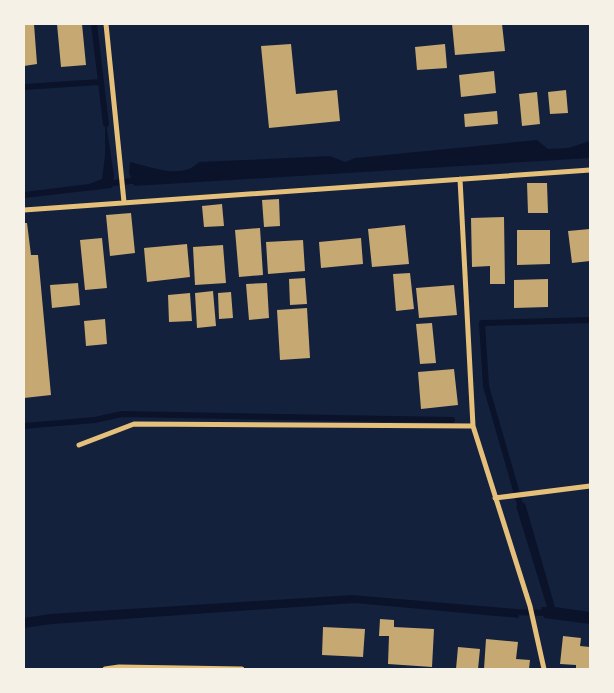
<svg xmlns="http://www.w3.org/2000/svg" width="614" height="693" font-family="Helvetica,sans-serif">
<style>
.water{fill:#0b132b}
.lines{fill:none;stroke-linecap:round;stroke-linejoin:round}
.stream{stroke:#0b132b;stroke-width:6}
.building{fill:#c6a872}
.minor{stroke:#e5c07b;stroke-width:5}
</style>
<rect width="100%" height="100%" fill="#14213d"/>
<path class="water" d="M 105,116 L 114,176 L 112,188 L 24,198 L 24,192 L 89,184 L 102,179 L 105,155 Z
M 537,140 L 548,149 L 568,148 L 590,141 L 590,158 L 134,186 L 129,173 L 130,162 C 152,167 182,180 199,162 L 330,156 L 345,162 L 355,158 Z
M 525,503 L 555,607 L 590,612 L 590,624 L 544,618 L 541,607 L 547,607 L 516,506 Z
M 352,595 L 516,609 L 519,618 L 355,603 L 52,624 L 24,628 L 24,618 L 50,614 Z"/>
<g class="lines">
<path class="stream" d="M 94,24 L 106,124
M 24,87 L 100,82
M 105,184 L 140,180
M 24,426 L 95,420 L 122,414 L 452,420
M 522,511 L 486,386 L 482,323 L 590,320
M 509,612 L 549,613"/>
</g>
<path class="building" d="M 24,24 L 34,24 L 37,64 L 24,66 Z
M 57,24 L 82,24 L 86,65 L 61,67 Z
M 452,24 L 502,24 L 505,51 L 455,55 Z
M 291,44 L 296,94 L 337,90 L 340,121 L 269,128 L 261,46 Z
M 445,44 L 447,68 L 417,70 L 415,47 Z
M 494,71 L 496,93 L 461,97 L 459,75 Z
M 566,90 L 568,113 L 550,114 L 548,92 Z
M 537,92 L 540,124 L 522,126 L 519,94 Z
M 497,111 L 498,124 L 465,127 L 464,114 Z
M 527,183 L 547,183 L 548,213 L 528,213 Z
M 279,199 L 280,226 L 264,227 L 262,200 Z
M 222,204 L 224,226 L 204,227 L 202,206 Z
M 131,213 L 135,253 L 110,256 L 106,215 Z
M 504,217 L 505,284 L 490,284 L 490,266 L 472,267 L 471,218 Z
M 24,223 L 27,223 L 31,255 L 38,255 L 51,395 L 24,398 Z
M 405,225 L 409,264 L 372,267 L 368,229 Z
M 260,228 L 263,275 L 239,277 L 235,230 Z
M 590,229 L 590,261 L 572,263 L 568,231 Z
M 517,230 L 550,230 L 550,264 L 517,265 Z
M 102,238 L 107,288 L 85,290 L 80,240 Z
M 361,238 L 363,264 L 321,268 L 319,242 Z
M 303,240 L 305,271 L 268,274 L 266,242 Z
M 187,244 L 190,277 L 147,282 L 144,248 Z
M 223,245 L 226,283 L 195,285 L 193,247 Z
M 410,273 L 414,309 L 396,311 L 393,274 Z
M 305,278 L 307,304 L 290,305 L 289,279 Z
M 548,279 L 548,307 L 514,308 L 514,280 Z
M 78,283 L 80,305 L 52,308 L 50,285 Z
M 267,283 L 269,318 L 249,320 L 246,284 Z
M 454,285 L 457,315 L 419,318 L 416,288 Z
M 213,291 L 216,326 L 197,328 L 195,293 Z
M 231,292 L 233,318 L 219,319 L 218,293 Z
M 190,293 L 192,321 L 169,322 L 168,295 Z
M 307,308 L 310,358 L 280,360 L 277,310 Z
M 105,319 L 107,344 L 86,346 L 84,321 Z
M 432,323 L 436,363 L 420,364 L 416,324 Z
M 454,369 L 458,405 L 421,409 L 418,372 Z
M 380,619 L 394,620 L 394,627 L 434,629 L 432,667 L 388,664 L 389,636 L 379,636 Z
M 323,627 L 365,629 L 363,657 L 322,655 Z
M 563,636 L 581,638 L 580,646 L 590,647 L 590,669 L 576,669 L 576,665 L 560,664 Z
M 486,639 L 518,642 L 516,659 L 530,660 L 529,669 L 484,669 Z
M 458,647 L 480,649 L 478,669 L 456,669 Z"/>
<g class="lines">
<path class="minor" d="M 106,24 L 124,202
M 460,179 L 473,426 L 530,606 L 544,669
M 24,210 L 590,170
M 79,445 L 134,424 L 473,426
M 495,498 L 590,486
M 105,669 L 119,667 L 242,669"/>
</g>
<rect width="614" height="693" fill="none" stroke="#f6f1e7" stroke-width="50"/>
</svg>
